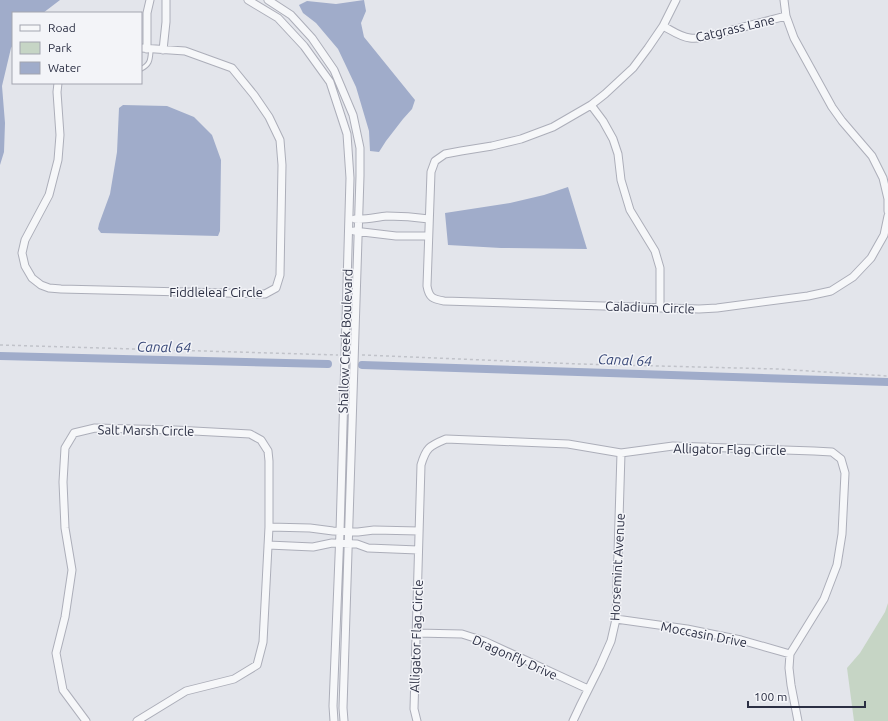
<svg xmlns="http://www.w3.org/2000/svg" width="888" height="721" font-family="Ubuntu,sans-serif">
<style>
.green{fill:#c6d5c5}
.water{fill:#a0acca}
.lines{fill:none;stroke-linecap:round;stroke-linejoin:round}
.canal{stroke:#a0acca;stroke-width:8}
.service-casing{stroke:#acaeb9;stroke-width:5.5}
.minor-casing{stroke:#acaeb9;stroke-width:9}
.path{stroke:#c1c3ca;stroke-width:1.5;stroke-dasharray:3 3;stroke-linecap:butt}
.service{stroke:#f6f7f9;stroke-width:3.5}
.minor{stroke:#f6f7f9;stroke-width:7}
.labels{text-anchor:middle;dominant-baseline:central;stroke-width:3;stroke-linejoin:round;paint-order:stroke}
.street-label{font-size:13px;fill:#2b2f43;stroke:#f3f4f8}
.water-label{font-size:14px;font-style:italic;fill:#364676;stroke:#f3f4f8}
</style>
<rect width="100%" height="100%" fill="#e3e5eb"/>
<path class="green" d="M 888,603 L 888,721 L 854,721 L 847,668 L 860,653 L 885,612 Z"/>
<path class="water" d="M 0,0 L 60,0 L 43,13 L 13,13 L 13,45 L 11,48 L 2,86 L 5,123 L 4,152 L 0,165 Z
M 364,0 L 366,11 L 361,23 L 364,37 L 415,100 L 412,109 L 403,119 L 386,141 L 379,152 L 370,151 L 369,131 L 356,87 L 338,49 L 316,23 L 303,13 L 299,5 L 307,1 L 336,4 Z
M 123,105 L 167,106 L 194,117 L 212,135 L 221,160 L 220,231 L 218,236 L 101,233 L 98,229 L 99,224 L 110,194 L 117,152 L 119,108 Z
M 568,187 L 587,249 L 501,248 L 448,245 L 445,213 L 510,203 L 544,195 Z"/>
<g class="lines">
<path class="canal" d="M 0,356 L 328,364
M 362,365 L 888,382"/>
<g class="service-casing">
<path id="service" d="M 141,69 C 151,64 150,59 151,49"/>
</g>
<g class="minor-casing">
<path id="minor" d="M 248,0 L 278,18 L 304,46 L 330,82 L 347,134 L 350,178 L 340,532 L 333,706 L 334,721
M 268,0 L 291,15 L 312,38 L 334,70 L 353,115 L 360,148 L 360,176 L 343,708 L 344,721
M 676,0 L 663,26 L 648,48 L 633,68 L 605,94 L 591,105 L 553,127 L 521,139 L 492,146 L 461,151 L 445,154 L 435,161 L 431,172 L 427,286 C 429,298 433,299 444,301 L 699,309 L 717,308 L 808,296 L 831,291 L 853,277 L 871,258 L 884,235 L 888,216
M 784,0 L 786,16 L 794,38 L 832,107 L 842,121 L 872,156 L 883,178 L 888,199 L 888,211
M 663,26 C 671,30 680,37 690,38 C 697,39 706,37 713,35 L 786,16
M 147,49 L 147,13 L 150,0
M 163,50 L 166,22 L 166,0
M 58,83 L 57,92 L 60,135 L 58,160 L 49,195 L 25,240 L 22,253 L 25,266 L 32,278 L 41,285 L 49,288 L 61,289 L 265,294 L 276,288 L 280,275 L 282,165 L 280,140 L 269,117 L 254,95 L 232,68 L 185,51 L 141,48
M 591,105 L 603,121 L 613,139 L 618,154 L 621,180 L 630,210 L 655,251 L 660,268 L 660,308
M 355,219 C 366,220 376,217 387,216 C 401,216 415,217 429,219
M 354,231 L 396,236 L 428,236
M 269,527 L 310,528 L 333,531 L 358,532 L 374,530 L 419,531
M 268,545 L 313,547 L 332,543 L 357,544 L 368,548 L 418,550
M 616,619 L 687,629 L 741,640 L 790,654
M 416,633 L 462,634 L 484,641 L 588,689
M 86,721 L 63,690 L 56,653 L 65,617 L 72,570 L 65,528 L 63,482 L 65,448 L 74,433 L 95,428 L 175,430 L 250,434 L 261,440 L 268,451 L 269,461 L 269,527 L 263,642 L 257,665 L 234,679 L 186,691 L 137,721
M 417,721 L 414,709 L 421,465 C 426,448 429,446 446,439 L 568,444 L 621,453 L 673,446 L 814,451 L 832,452 L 841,459 L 845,473 L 842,534 L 837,565 L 824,599 L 790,654 L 789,668 L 791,685 L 798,721
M 573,721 L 581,704 L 600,666 L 611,641 L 616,619 L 621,453"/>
</g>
<path class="path" d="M 0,345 L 338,355
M 362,355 L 580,364 L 778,369 L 888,376"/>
<use href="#service" class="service"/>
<use href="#minor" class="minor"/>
</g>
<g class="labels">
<g class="street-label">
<text transform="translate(735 28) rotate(-13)">Catgrass Lane</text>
<text x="216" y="292">Fiddleleaf Circle</text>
<text transform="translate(650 307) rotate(2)">Caladium Circle</text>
<text transform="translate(345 341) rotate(-88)">Shallow Creek Boulevard</text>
<text transform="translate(146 430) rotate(1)">Salt Marsh Circle</text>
<text transform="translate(730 449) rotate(1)">Alligator Flag Circle</text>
<text transform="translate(617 567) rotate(-87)">Horsemint Avenue</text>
<text transform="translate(704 634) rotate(11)">Moccasin Drive</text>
<text transform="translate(416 636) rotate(-88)">Alligator Flag Circle</text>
<text transform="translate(515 657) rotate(24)">Dragonfly Drive</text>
</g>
<g class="water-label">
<text transform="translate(164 347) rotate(1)">Canal 64</text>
<text transform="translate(625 360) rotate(2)">Canal 64</text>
</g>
</g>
<rect x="12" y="12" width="130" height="72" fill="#f3f4f8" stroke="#a3a5b0"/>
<rect x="20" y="25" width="20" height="6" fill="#f6f7f9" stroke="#a3a5b0"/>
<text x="48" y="32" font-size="12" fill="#2b2f43">Road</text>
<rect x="20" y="42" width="20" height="12" fill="#c6d5c5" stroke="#a3a5b0"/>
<text x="48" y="52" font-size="12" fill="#2b2f43">Park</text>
<rect x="20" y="62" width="20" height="12" fill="#a0acca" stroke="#a3a5b0"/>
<text x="48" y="72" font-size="12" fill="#2b2f43">Water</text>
<path d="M748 701v6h117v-6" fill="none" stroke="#2b2f43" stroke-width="2"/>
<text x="754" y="701" font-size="12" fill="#2b2f43" stroke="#f3f4f8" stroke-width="3" paint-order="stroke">100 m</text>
</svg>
